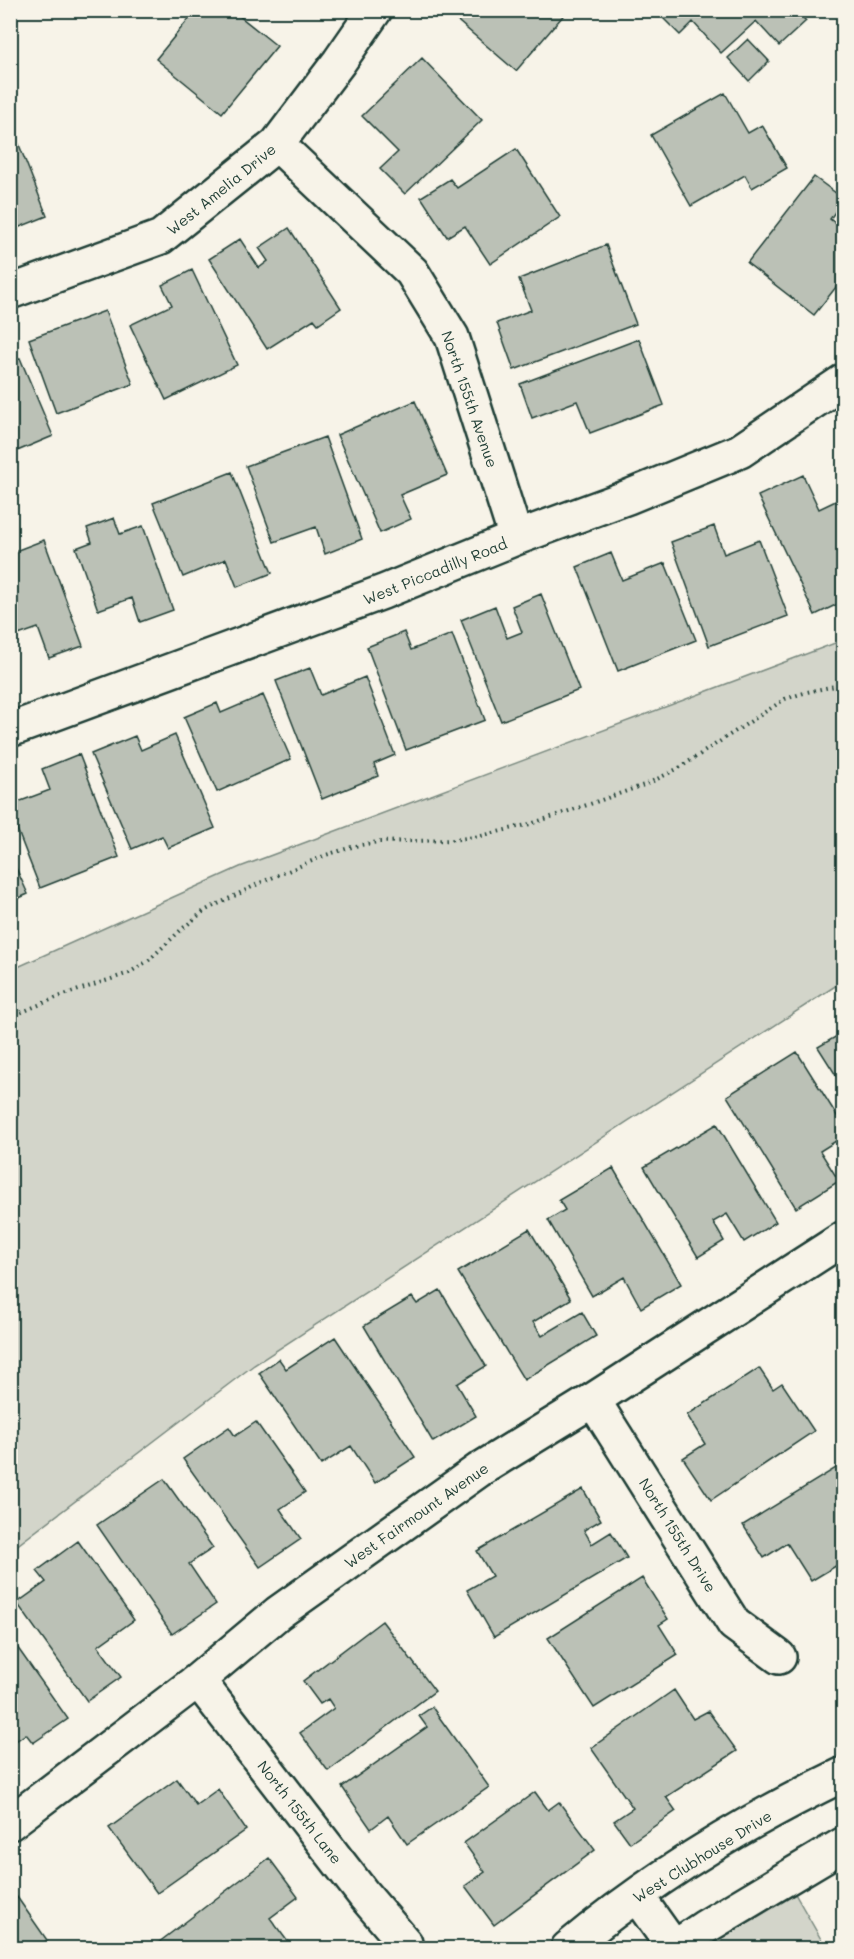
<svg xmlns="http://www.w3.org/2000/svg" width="854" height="1959" font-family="Mali,sans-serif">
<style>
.green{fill:#d3d5ca;stroke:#79897f;stroke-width:1.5}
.building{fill:#bbc1b6;stroke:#1f3d34;stroke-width:1.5}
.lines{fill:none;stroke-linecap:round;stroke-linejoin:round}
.minor-casing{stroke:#1f3d34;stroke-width:38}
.path{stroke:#1f3d34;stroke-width:4;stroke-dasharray:1.5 4.5;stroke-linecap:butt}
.minor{stroke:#f7f3e8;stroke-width:33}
.labels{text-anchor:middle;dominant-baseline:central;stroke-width:5;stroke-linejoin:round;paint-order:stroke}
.street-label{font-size:15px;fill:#1f3d34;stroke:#f7f3e8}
</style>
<rect width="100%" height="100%" fill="#f7f3e8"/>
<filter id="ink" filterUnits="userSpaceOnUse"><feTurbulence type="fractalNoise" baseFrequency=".0167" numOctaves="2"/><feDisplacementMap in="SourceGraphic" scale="12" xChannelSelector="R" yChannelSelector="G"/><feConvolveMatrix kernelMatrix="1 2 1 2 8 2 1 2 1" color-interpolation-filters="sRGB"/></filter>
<g filter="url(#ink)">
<path class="green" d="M 843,640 L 843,981 L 254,1365 L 11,1550 L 11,970 L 240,867 Z
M 794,1892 L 826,1948 L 703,1948 Z"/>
<path class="building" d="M 196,10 L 240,10 L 237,14 L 277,46 L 222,113 L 156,59 Z
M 445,10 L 568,10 L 516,71 Z
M 673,10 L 796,10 L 806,21 L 779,46 L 756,21 L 721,53 L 693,22 L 680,35 L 664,19 Z
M 748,39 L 769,61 L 749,81 L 728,58 Z
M 422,58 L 482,120 L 405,194 L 380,169 L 398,152 L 362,116 Z
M 725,93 L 748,133 L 762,125 L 787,168 L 752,188 L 745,175 L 691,206 L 651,135 Z
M 16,137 L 47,216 L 10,231 L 10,139 Z
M 516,149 L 560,217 L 490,264 L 465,226 L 447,237 L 421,197 L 450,179 L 457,188 Z
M 814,177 L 844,199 L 830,219 L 844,230 L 844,277 L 814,315 L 747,263 Z
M 289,228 L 341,308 L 318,324 L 314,319 L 267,349 L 209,259 L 240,239 L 259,268 L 268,261 L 259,248 Z
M 606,245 L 636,324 L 514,370 L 497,323 L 531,310 L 519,279 Z
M 192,270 L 237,365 L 166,400 L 130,325 L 172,305 L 162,285 Z
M 105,311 L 133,384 L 56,413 L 29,339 Z
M 639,339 L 664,405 L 590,433 L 577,401 L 532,418 L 520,384 Z
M 20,358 L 53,436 L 10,454 L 10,362 Z
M 415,401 L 447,475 L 400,495 L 411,519 L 380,533 L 337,435 Z
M 325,437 L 362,539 L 325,554 L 316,527 L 274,542 L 246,466 Z
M 232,472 L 272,573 L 237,587 L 226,559 L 183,577 L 153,503 Z
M 803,475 L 819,509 L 844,497 L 844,601 L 815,615 L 758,496 Z
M 114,518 L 120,534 L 143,526 L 173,610 L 140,622 L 132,598 L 98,610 L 76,548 L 92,542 L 87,528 Z
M 714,526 L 724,554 L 759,540 L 788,616 L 709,646 L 671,542 Z
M 44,540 L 83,646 L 49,658 L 38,628 L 10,638 L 10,553 Z
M 611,553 L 622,580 L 665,563 L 696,640 L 618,671 L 577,567 Z
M 541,594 L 579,690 L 501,721 L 461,620 L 495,606 L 507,638 L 522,632 L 512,606 Z
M 404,632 L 411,650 L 452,634 L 485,720 L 406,750 L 367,647 Z
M 310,668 L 321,695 L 365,677 L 395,755 L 374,764 L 378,776 L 322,799 L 276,681 Z
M 263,695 L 291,759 L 217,792 L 184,717 L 217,703 L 221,713 Z
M 175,735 L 215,828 L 168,848 L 162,836 L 132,849 L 91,754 L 135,736 L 141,750 Z
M 79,754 L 119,857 L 40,888 L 10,811 L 10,805 L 50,790 L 42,769 Z
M 10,855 L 28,894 L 10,902 Z
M 844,1032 L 844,1088 L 818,1047 Z
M 797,1052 L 844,1127 L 844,1136 L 820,1151 L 839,1181 L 796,1208 L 727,1096 Z
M 717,1124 L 776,1222 L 744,1242 L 727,1214 L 713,1222 L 724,1241 L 698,1257 L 644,1167 Z
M 613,1168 L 681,1284 L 641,1308 L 624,1277 L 592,1296 L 548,1220 L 565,1210 L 559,1200 Z
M 529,1229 L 571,1299 L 533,1322 L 542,1336 L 582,1312 L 596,1336 L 524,1380 L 458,1272 Z
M 440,1290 L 486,1366 L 457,1384 L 476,1416 L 433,1442 L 364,1326 L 412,1297 L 417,1304 Z
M 335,1337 L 415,1457 L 375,1483 L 351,1446 L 321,1465 L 259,1373 L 279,1359 L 286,1369 Z
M 759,1368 L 773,1389 L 782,1383 L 814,1431 L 711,1500 L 683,1458 L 705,1444 L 687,1415 Z
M 256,1422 L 305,1492 L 280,1509 L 301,1539 L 260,1567 L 183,1459 L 229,1427 L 235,1436 Z
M 844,1463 L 844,1561 L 811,1581 L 787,1543 L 764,1558 L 743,1525 Z
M 164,1479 L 213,1548 L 189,1564 L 216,1604 L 172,1634 L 97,1525 Z
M 583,1489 L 601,1520 L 584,1530 L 592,1544 L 611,1532 L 627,1558 L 494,1637 L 467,1590 L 492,1576 L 477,1551 Z
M 78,1541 L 134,1620 L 98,1646 L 121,1677 L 87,1701 L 17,1603 L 46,1582 L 37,1571 Z
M 642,1578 L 668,1619 L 659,1625 L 678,1655 L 594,1708 L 548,1638 Z
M 382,1621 L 435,1691 L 328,1771 L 300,1733 L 334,1708 L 328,1699 L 320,1704 L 303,1681 Z
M 10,1637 L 68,1719 L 33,1743 L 26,1734 L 10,1745 Z
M 674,1690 L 693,1719 L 708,1711 L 737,1751 L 666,1797 L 676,1811 L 630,1843 L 614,1821 L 633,1808 L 591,1748 Z
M 432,1707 L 489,1787 L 407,1844 L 388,1816 L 371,1829 L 342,1787 L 427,1727 L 419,1716 Z
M 177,1779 L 196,1805 L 218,1789 L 246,1830 L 157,1893 L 109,1828 Z
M 535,1792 L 548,1810 L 559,1802 L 595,1850 L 494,1925 L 465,1886 L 485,1872 L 464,1843 Z
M 269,1858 L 298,1897 L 270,1918 L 291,1946 L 287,1948 L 156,1948 L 154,1946 Z
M 17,1897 L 47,1940 L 39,1946 L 41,1948 L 10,1948 L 10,1902 Z"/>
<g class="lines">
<g class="minor-casing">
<path id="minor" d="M 277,144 L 412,272 L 452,337 L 516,538
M 10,292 L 161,237 L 277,144 L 339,62 L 375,10
M 10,730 L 383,592 L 516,538 L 628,497 L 740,451 L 844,381
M 593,1400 L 734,1624 L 779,1657
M 198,1680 L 364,1895 L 405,1943
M 10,1823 L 198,1680 L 278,1613 L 479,1470 L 593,1400 L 844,1238
M 637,1896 L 674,1948
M 568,1948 C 651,1879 746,1821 844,1774
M 674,1948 L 705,1927 L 844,1844"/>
</g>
<path class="path" d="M 10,1017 L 58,997 L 129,973 L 149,960 L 182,929 L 204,911 L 262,882 L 326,855 L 355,846 L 378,842 L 452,840 L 481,836 L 530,824 L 587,805 L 647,784 L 679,768 L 785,699 L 807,692 L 844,684"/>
<use href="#minor" class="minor"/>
</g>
</g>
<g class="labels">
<g class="street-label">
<text transform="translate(221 189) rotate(-39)">West Amelia Drive</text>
<text transform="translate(470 399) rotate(71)">North 155th Avenue</text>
<text transform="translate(435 571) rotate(-22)">West Piccadilly Road</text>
<text transform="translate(416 1515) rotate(-35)">West Fairmount Avenue</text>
<text transform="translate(678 1535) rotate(58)">North 155th Drive</text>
<text transform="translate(300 1812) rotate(52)">North 155th Lane</text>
<text transform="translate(702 1856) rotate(-32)">West Clubhouse Drive</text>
</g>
</g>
<rect width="854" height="1959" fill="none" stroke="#f7f3e8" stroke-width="36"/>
<rect x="18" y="18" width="818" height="1923" fill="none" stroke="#1f3d34" stroke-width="2" filter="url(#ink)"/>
</svg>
